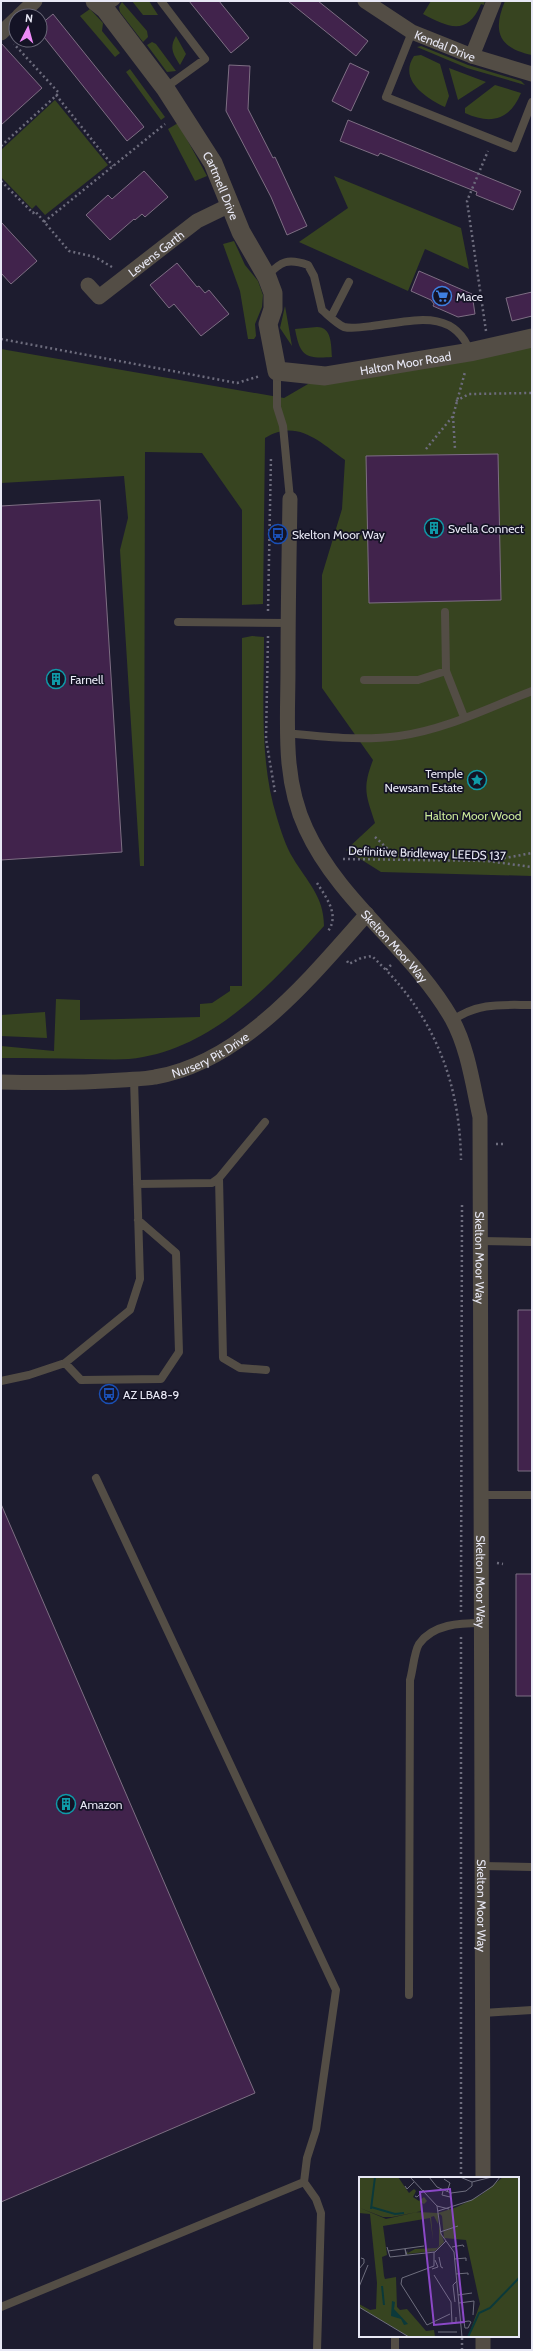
<svg xmlns="http://www.w3.org/2000/svg" width="533" height="2351" font-family="Cabin,sans-serif">
<style>
.green{fill:#374420}
.building{fill:#41234c;stroke:#7d6e83}
.lines{fill:none;stroke-linecap:round;stroke-linejoin:round}
.path{stroke:#6d6c7d;stroke-width:2.5;stroke-dasharray:2 3;stroke-linecap:butt}
.service{stroke:#534d45;stroke-width:8}
.minor{stroke:#534d45;stroke-width:15}
.tertiary{stroke:#534d45;stroke-width:19}
.labels{text-anchor:middle;dominant-baseline:central;stroke-width:3.5;stroke-linejoin:round;paint-order:stroke}
.street-label{font-size:12px;fill:#e8e8f5;stroke:#141325}
.poi-label{font-size:12px;fill:#e8e8f5;stroke:#141325;text-anchor:start}
.park-label{font-size:12px;fill:#c9e898;stroke:#141325}
.inset-river{fill:none;stroke:#0b393a;stroke-width:2}
.inset-road{fill:none;stroke:#6e6e7e;stroke-width:1}
.view{fill:#8b48c7;fill-opacity:0.15;stroke:#8b48c7;stroke-width:2}
.inset-edge{fill:none;stroke:#e8e8f5;stroke-width:2}
</style>
<rect width="100%" height="100%" fill="#1d1c2f"/>
<path class="green" d="M 132,1 L 149,1 L 158,15 L 143,15 Z
M 431,1 L 485,1 L 484,5 L 481,4 C 467,37 448,27 423,14 Z
M 505,1 L 532,1 L 532,55 C 499,48 492,32 505,1 Z
M 122,2 L 147,31 L 148,37 L 143,42 L 120,12 L 119,7 Z
M 90,9 L 103,23 L 102,31 L 120,53 L 115,57 L 80,16 Z
M 176,36 L 186,54 L 180,65 C 173,54 169,48 176,36 Z
M 152,42 L 156,44 L 176,71 L 167,72 L 147,45 Z
M 421,46 L 468,65 L 521,81 L 525,85 L 467,68 L 417,47 Z
M 421,55 L 440,64 L 449,96 L 445,107 C 426,98 398,80 414,56 Z
M 449,68 L 486,82 L 458,100 Z
M 130,69 L 165,117 L 161,120 L 126,72 Z
M 495,85 L 521,93 C 510,120 491,125 465,113 L 465,108 Z
M 55,100 L 108,165 L 45,215 L 36,205 L 32,209 L 1,177 L 1,150 Z
M 178,123 L 207,176 L 195,181 L 168,129 Z
M 334,176 L 461,228 L 469,269 L 425,249 L 408,291 L 299,242 L 348,208 Z
M 234,241 L 245,265 L 258,281 L 263,295 L 262,307 L 255,324 L 256,336 L 254,339 L 248,339 L 240,291 L 223,244 Z
M 285,306 L 292,346 L 280,328 Z
M 317,327 C 332,327 331,345 332,357 C 305,359 300,356 295,329 Z
M 532,347 L 532,876 L 381,872 L 346,850 L 375,823 C 366,795 362,789 373,760 L 322,688 L 322,575 L 342,509 L 345,460 C 320,442 297,418 265,438 L 263,604 L 242,605 L 242,510 L 202,453 L 145,452 L 144,866 L 140,866 L 120,550 L 128,518 L 124,476 L 1,483 L 1,349 L 284,398 L 308,384 Z
M 252,636 L 264,637 C 264,697 259,761 277,818 C 281,831 286,847 293,858 C 307,882 324,896 324,926 C 272,984 211,1051 129,1059 C 115,1060 100,1059 86,1059 C 58,1058 29,1058 1,1058 L 1,1046 L 54,1051 L 56,999 L 80,1000 L 80,1020 L 200,1017 L 200,1004 L 212,1003 L 230,991 L 230,986 L 242,986 L 242,638 Z
M 45,1012 L 47,1038 L 1,1036 L 1,1015 Z"/>
<path class="building" d="M 189,1 L 219,1 L 249,38 L 231,53 Z
M 288,1 L 318,1 L 368,41 L 356,56 Z
M 53,14 L 144,127 L 127,141 L 40,32 L 40,25 Z
M 1,43 L 42,88 L 1,125 Z
M 350,63 L 369,72 L 351,111 L 332,101 Z
M 229,65 L 250,66 L 248,109 L 273,158 L 275,157 L 307,226 L 287,235 L 271,197 L 226,111 Z
M 348,120 L 521,191 L 513,210 L 476,195 L 477,192 L 380,153 L 378,156 L 340,141 Z
M 144,171 L 168,197 L 145,217 L 142,214 L 135,220 L 134,219 L 110,240 L 86,215 L 108,195 L 112,199 Z
M 1,222 L 37,261 L 11,284 L 1,273 Z
M 177,263 L 197,287 L 199,286 L 205,293 L 209,290 L 229,314 L 201,336 L 174,304 L 169,308 L 150,285 Z
M 419,271 L 472,294 L 475,314 L 458,317 L 433,306 L 434,304 L 431,300 L 411,291 Z
M 532,292 L 532,316 L 512,321 L 506,298 Z
M 498,454 L 501,600 L 369,603 L 366,456 Z
M 100,500 L 122,852 L 1,860 L 1,506 Z
M 518,1310 L 532,1310 L 532,1471 L 518,1471 Z
M 1,1504 L 255,2093 L 1,2202 Z
M 516,1574 L 532,1574 L 532,1696 L 516,1696 Z"/>
<g class="lines">
<path class="path" d="M 56,95 L 113,166
M 1,146 L 59,93 L 14,44
M 1,181 L 33,213 L 35,211 L 69,251 L 95,257 L 112,267
M 44,222 L 165,124
M 486,331 L 467,201 L 488,151
M 1,339 L 237,383 L 260,376
M 456,401 L 469,394 L 532,393
M 453,416 L 455,449
M 426,449 L 453,416 L 465,372
M 268,611 L 271,456
M 268,636 L 266,739 L 275,792
M 375,837 L 389,850 L 412,860
M 343,859 L 487,861 L 532,867
M 489,861 L 532,853
M 317,883 C 326,897 340,915 328,931
M 347,961 L 349,964 L 361,958 L 372,956 L 386,970
M 391,965 L 386,970 C 437,1023 460,1087 461,1160
M 496,1144 L 506,1144
M 497,1563 L 503,1564
M 461,1612 L 462,1205
M 461,1637 L 461,2178
M 462,2350 L 462,2336"/>
<path class="service" d="M 161,1 L 205,59 L 165,88
M 105,9 L 116,1
M 412,32 L 386,97 L 514,148 L 532,102
M 267,276 C 281,261 288,258 308,265 L 314,276 L 322,310 C 328,315 337,324 344,327 C 352,329 364,327 372,326 C 409,322 454,306 470,352
M 331,317 L 349,282
M 277,371 L 277,407 L 283,426 L 290,499
M 445,612 L 446,671 L 464,717
M 178,622 L 288,623
M 364,680 L 418,680 L 446,671
M 286,733 C 324,737 362,741 399,736 C 445,730 490,707 532,691
M 453,1020 C 479,1002 502,1005 532,1005
M 219,1178 L 223,1358 L 240,1368 L 266,1370
M 137,1184 L 212,1183 L 219,1178 L 265,1122
M 481,1241 L 532,1242
M 65,1363 L 81,1380 L 161,1379 L 179,1352 L 176,1253 L 138,1220
M 1,1381 L 29,1375 L 65,1363 L 130,1310 L 140,1279 L 134,1079
M 96,1478 L 336,1990 L 316,2130 L 307,2158 L 304,2182 L 316,2199 L 321,2213 L 317,2350
M 481,1495 L 532,1495
M 482,1866 L 532,1867
M 409,1995 L 410,1680 C 413,1670 414,1652 419,1644 C 433,1624 460,1623 482,1623
M 483,2013 L 532,2010
M 1,2307 L 304,2182
M 395,2350 L 395,2336"/>
<g class="minor">
<path id="s1" d="M 365,1 L 412,32 L 472,56 L 532,74"/>
<path d="M 19,16 L 35,1"/>
<path d="M 1,33 L 16,19"/>
<path d="M 472,56 L 494,1"/>
<path id="s2" d="M 88,285 L 99,297 L 197,221 L 230,205"/>
<path id="s3" d="M 290,499 C 289,555 288,612 288,669 C 288,723 282,778 306,829 C 340,903 412,949 452,1019 C 468,1048 473,1086 480,1117 L 483,2178"/>
<path id="s4" d="M 1,1082 C 42,1083 81,1083 122,1080 C 133,1079 145,1079 155,1077 C 243,1062 311,977 367,914"/>
<path d="M 483,2336 L 483,2350"/>
</g>
<path class="tertiary" id="s5" d="M 95,1 L 105,9 L 165,88 L 213,163 L 241,232 L 267,277 L 273,293 L 273,309 L 268,324 L 277,371 L 325,376 L 470,352 L 532,338"/>
</g>
<defs>
<g id="supermarket-ring" transform="scale(1)"><circle r="9.5" fill="#141325" stroke="#3f7fe0" stroke-width="1.5"/><path d="M-6-5.5h2.5l.6 2H6L4.5 2H-2.5L-4.4-4H-6ZM-1.5 3.2a1.3 1.3 0 1 0 .1 0ZM3 3.2a1.3 1.3 0 1 0 .1 0Z" fill="#3f7fe0"/></g>
<g id="building-ring" transform="scale(1)"><circle r="9.5" fill="#141325" stroke="#0f9aa8" stroke-width="1.5"/><path d="M-4-6H4V6H1V3H-1V6H-4ZM-2.5-4.3h1.7v1.8h-1.7ZM.8-4.3h1.7v1.8H.8ZM-2.5-1h1.7V.8h-1.7ZM.8-1h1.7V.8H.8Z" fill="#0f9aa8"/></g>
<g id="bus-ring" transform="scale(1)"><circle r="9.5" fill="#141325" stroke="#1a4fb4" stroke-width="1.5"/><path d="M-5-6H5V4H4V6H2V4H-2V6H-4V4H-5ZM-3.5-4V0h7V-4ZM-3.5 1.2v1.5H-2V1.2ZM2 1.2v1.5H3.5V1.2Z" fill="#1a4fb4"/></g>
<g id="sight-ring" transform="scale(1)"><circle r="9.5" fill="#141325" stroke="#0f9aa8" stroke-width="1.5"/><path d="M0-6L1.8-2.2L6-1.7L2.9 1.2L3.7 5.4L0 3.3L-3.7 5.4L-2.9 1.2L-6-1.7L-1.8-2.2Z" fill="#0f9aa8"/></g>
</defs>
<g fill-rule="evenodd">
<use href="#supermarket-ring" x="442" y="296"/>
<use href="#building-ring" x="434" y="528"/>
<use href="#bus-ring" x="278" y="534"/>
<use href="#building-ring" x="56" y="679"/>
<use href="#sight-ring" x="477" y="780"/>
<use href="#bus-ring" x="109" y="1394"/>
<use href="#building-ring" x="66" y="1804"/>
</g>
<g class="labels">
<g class="street-label">
<text stroke="none"><textPath href="#s1" startOffset="92">Kendal Drive</textPath></text>
<text stroke="none"><textPath href="#s5" startOffset="225">Cartmell Drive</textPath></text>
<text stroke="none"><textPath href="#s2" startOffset="88">Levens Garth</textPath></text>
<text stroke="none"><textPath href="#s5" startOffset="554">Halton Moor Road</textPath></text>
<text transform="translate(427 853) rotate(2)">Definitive Bridleway LEEDS 137</text>
<text stroke="none"><textPath href="#s3" startOffset="480">Skelton Moor Way</textPath></text>
<text stroke="none"><textPath href="#s4" startOffset="214">Nursery Pit Drive</textPath></text>
<text stroke="none"><textPath href="#s3" startOffset="816">Skelton Moor Way</textPath></text>
<text stroke="none"><textPath href="#s3" startOffset="1140">Skelton Moor Way</textPath></text>
<text stroke="none"><textPath href="#s3" startOffset="1464">Skelton Moor Way</textPath></text>
</g>
<g class="poi-label">
<text x="456" y="296">Mace</text>
<text x="448" y="528">Svella Connect</text>
<text x="292" y="534">Skelton Moor Way</text>
<text x="70" y="679">Farnell</text>
<text x="463" y="773" text-anchor="end">Temple<tspan x="463" dy="14">Newsam Estate</tspan></text>
<text x="123" y="1394">AZ LBA8-9</text>
<text x="80" y="1804">Amazon</text>
</g>
<g class="park-label">
<text x="473" y="815">Halton Moor Wood</text>
</g>
</g>
<g transform="translate(359 2177)">
<rect width="160" height="160" fill="#1d1c2f"/>
<path d="M 0,0 L 39,0 L 50,16 L 55,12 L 57,14 L 54,20 L 60,24 L 65,20 L 68,24 L 65,27 L 61,25 L 63,34 L 33,40 L 24,40 L 1,31 L 27,42 L 58,35 L 79,36 L 98,30 L 122,18 L 144,0 L 160,0 L 160,160 L 109,160 L 121,127 L 107,63 L 85,61 L 83,39 L 81,37 L 79,38 L 79,47 L 75,39 L 72,40 L 74,63 L 71,41 L 24,49 L 28,78 L 23,80 L 25,99 L 26,102 L 37,100 L 38,130 L 41,133 L 48,132 L 67,154 L 75,153 L 76,160 L 50,160 L 0,130 L 0,127 L 11,133 L 17,132 L 18,106 L 11,37 L 0,36 ZM 80,49 L 85,65 L 76,74 L 48,77 L 49,73 L 49,76 L 56,72 L 78,71 L 80,69 Z" fill="#374420"/>
<path d="M 33,124 L 36,125 L 35,132 L 49,147 L 45,148 L 42,142 L 32,139 Z" fill="#0b393a"/>
<path class="inset-river" d="M 12,30 L 36,37 L 45,36M 12,32 L 16,0M 23,109 L 25,128M 109,160 L 120,136 L 131,131 L 160,101"/>
<path class="inset-road" d="M 51,0 L 78,29 L 82,57 L 95,75 L 103,160M 70,0 L 78,10 L 92,16 L 107,14 L 113,9 L 113,5M 101,0 L 113,5 L 133,0M 85,2 L 91,6 L 88,15M 46,9 L 48,12 L 55,5M 84,14 L 83,18 L 91,20 L 92,16M 56,19 L 58,20 L 65,13M 78,29 L 90,32M 79,34 L 113,23 L 134,9 L 141,0M 81,55 L 99,49M 28,70 L 31,80 L 76,75 L 87,64M 93,70 L 104,68 L 105,70M 29,74 L 65,69M 75,75 L 75,89 L 43,101 L 42,107 L 68,148 L 91,137M 47,78 L 46,72 L 48,78M 80,80 L 82,90 L 84,91M 95,82 L 107,81 L 107,84M 0,92 L 5,86 L 5,82 L 2,81M 73,92 L 79,90 L 76,83M 97,97 L 109,96 L 109,98M 75,98 L 92,125 L 93,146 L 97,146 L 97,140M 0,110 L 9,88M 99,118 L 113,116M 96,125 L 94,108 L 98,104M 100,126 L 115,124 L 114,138M 0,130 L 50,160M 102,145 L 110,144 L 112,145 L 109,151 L 106,151 L 105,145M 79,155 L 98,155"/>
<path class="view" d="M 91,12 L 105,145 L 75,148 L 61,15 Z"/>
<rect width="160" height="160" class="inset-edge"/>
</g>
<rect width="533" height="2351" fill="none" stroke="#e8e8f5" stroke-width="4"/>
<g transform="translate(28 28) rotate(6)"><circle r="19" fill="#141325" stroke="#696878"/>
<path d="M0-3L7 15L0 10L-7 15Z" fill="#ee8bf8"/>
<text y="-6" font-size="11" font-weight="bold" text-anchor="middle" fill="#e8e8f5">N</text>
</g>
</svg>
